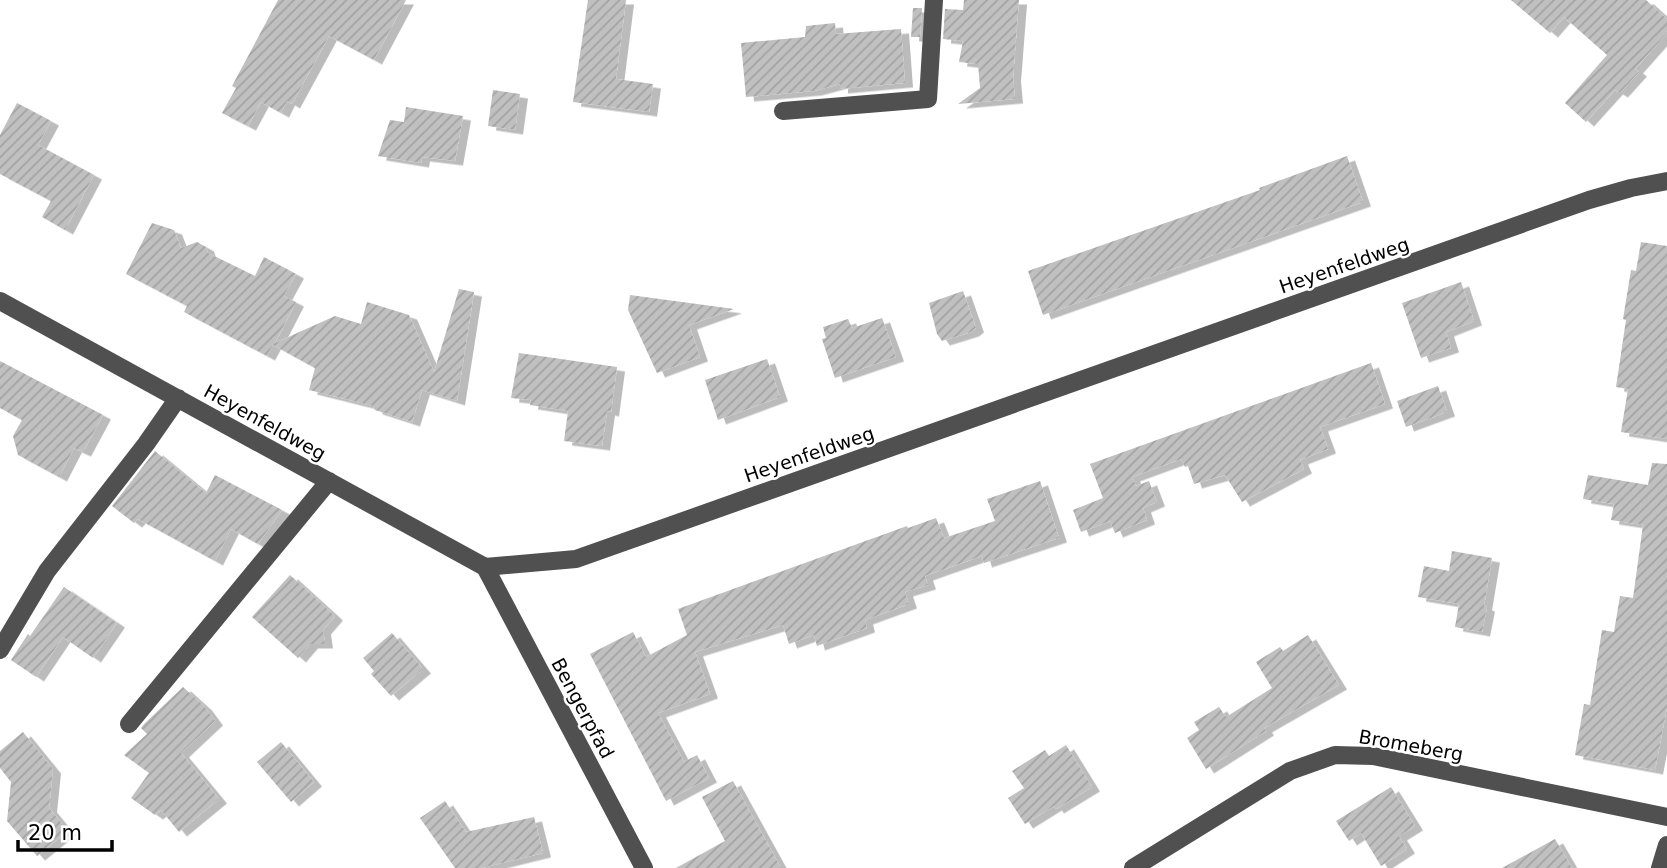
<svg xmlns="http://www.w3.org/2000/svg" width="1667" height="868" font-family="'DejaVu Sans',sans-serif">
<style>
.building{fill:url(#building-hatch);filter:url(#shadow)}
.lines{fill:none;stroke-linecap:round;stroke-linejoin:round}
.minor{stroke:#505050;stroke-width:18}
.labels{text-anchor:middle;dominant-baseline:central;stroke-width:5;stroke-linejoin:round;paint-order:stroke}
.street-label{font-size:19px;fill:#000;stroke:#fff}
</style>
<defs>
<pattern id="building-hatch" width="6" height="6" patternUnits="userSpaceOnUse" patternTransform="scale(1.75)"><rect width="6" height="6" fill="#c0c0c0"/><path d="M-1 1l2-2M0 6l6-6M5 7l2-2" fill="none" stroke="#a3a3a3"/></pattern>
<filter id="shadow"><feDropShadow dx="8" dy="4.5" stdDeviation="0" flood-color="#0004"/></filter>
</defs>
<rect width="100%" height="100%" fill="#fff"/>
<path class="building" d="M 278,0 L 406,0 L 374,60 L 329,36 L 292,104 L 287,101 L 281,113 L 261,102 L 248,126 L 222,113 L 236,88 L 232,86 Z
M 588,0 L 626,0 L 616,79 L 653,84 L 649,112 L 573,102 Z
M 964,0 L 1019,0 L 1013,77 L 1015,99 L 958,104 L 980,88 L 978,64 L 959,62 L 963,41 L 943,39 L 945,9 L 963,10 Z
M 1511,0 L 1646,0 L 1667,19 L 1667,33 L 1635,69 L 1639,72 L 1620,93 L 1615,90 L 1586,122 L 1565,103 L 1607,55 L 1564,17 L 1550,33 Z
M 913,8 L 922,8 L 920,37 L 911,37 Z
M 835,23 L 836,34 L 901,29 L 905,83 L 840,89 L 840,84 L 814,91 L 746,97 L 741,43 L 805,37 L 806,26 Z
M 493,90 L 520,94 L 515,130 L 488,126 Z
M 17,103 L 51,121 L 38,145 L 94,175 L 65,230 L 42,217 L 51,201 L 0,174 L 0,135 Z
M 406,107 L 463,116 L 455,161 L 422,157 L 421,163 L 378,156 L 390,120 L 404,122 Z
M 1347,156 L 1363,202 L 1043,315 L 1028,271 L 1260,190 L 1259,188 Z
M 152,223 L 174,230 L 181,248 L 197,242 L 206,247 L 208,253 L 255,276 L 264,257 L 296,274 L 284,296 L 296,302 L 275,343 L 335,316 L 361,324 L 367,302 L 409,315 L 434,372 L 459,289 L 474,292 L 457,401 L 422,390 L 412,422 L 375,410 L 373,406 L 309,390 L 315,368 L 273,345 L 267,356 L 184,312 L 187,306 L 126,274 Z
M 1641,242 L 1667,246 L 1667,439 L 1621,432 L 1628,389 L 1616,387 L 1626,320 L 1623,319 L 1631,270 L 1636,271 Z
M 1461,282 L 1474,321 L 1446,332 L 1451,348 L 1421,358 L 1402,303 Z
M 963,291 L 976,328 L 971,332 L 942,341 L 937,334 L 929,303 Z
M 630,295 L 734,309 L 689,325 L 700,357 L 657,373 L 628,310 Z
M 882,318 L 896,357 L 835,378 L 822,339 L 826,338 L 823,327 L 848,319 L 852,328 Z
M 519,353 L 617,367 L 611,412 L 607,411 L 602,446 L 564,441 L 568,411 L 530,405 L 531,400 L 511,398 Z
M 767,359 L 780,397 L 718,420 L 705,380 Z
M 0,361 L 103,415 L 83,452 L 74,448 L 59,477 L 18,455 L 13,436 L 22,420 L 0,408 Z
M 1371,363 L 1385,404 L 1320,427 L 1328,449 L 1300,460 L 1304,469 L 1242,502 L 1225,475 L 1194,484 L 1188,466 L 1185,467 L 1181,459 L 1132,477 L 1136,486 L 1149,481 L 1157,502 L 1143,508 L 1147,520 L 1115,533 L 1110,521 L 1081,532 L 1073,510 L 1103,498 L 1090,464 Z
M 1438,386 L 1447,412 L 1406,427 L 1397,401 Z
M 155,451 L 206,493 L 215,475 L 282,510 L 258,544 L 231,529 L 215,561 L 138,519 L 134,523 L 112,506 Z
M 1652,463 L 1667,464 L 1667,707 L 1655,770 L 1575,755 L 1584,704 L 1590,705 L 1602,630 L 1614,632 L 1620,596 L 1633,598 L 1643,525 L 1611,520 L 1614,504 L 1583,499 L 1588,475 L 1648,485 Z
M 1040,481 L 1059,538 L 984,563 L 982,556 L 925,576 L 928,585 L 905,592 L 909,604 L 865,620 L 867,628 L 817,646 L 814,635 L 789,644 L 783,625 L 695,652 L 710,694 L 658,713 L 684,762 L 697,755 L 709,778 L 666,801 L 590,654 L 633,632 L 646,657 L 687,635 L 678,609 L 907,526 L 908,528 L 936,518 L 944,538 L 995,521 L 987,499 Z
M 1452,551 L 1492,558 L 1484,606 L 1487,607 L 1482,632 L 1455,627 L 1459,604 L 1418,597 L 1424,566 L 1449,571 Z
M 290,575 L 335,616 L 323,630 L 325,644 L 310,644 L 298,658 L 252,617 Z
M 64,587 L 117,623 L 93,658 L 63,637 L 36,677 L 11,660 L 28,634 L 30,636 Z
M 392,633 L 423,669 L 391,696 L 371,674 L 374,671 L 363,658 Z
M 1308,635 L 1339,685 L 1264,728 L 1266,731 L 1206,769 L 1187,738 L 1199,730 L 1194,722 L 1219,707 L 1226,717 L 1272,688 L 1256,662 L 1280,647 L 1283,651 Z
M 183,687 L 204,706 L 215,721 L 181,753 L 219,799 L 179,832 L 161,810 L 155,815 L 131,798 L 149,773 L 124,755 L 147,734 L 141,728 L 144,724 Z
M 23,732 L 53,769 L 49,808 L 68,831 L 37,856 L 7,821 L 11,782 L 0,768 L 0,751 Z
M 281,742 L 314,782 L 291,802 L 257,762 Z
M 1066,745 L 1092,787 L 1056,809 L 1054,806 L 1025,824 L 1008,798 L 1024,788 L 1012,771 L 1045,750 L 1049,756 Z
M 733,781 L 781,868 L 676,868 L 725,841 L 702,797 Z
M 1391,787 L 1415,826 L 1399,836 L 1407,849 L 1381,866 L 1361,833 L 1349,841 L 1336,821 Z
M 445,801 L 466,832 L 534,817 L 543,853 L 482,868 L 455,868 L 420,818 Z
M 1555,839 L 1572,868 L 1502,868 Z"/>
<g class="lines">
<path class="minor" d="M 783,111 L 928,99 L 934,0
M 0,301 L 485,567 L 576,559 L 1589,200 L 1631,188 L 1667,181
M 485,567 L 644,868
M 0,650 L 47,571 L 146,444 L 178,398
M 129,724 L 329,481
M 1133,868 L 1290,771 L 1335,755 L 1373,756 L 1667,817
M 1660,868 L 1667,845"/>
</g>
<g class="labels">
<g class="street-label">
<text transform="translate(1344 265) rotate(-19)">Heyenfeldweg</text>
<text transform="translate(265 422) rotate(29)">Heyenfeldweg</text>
<text transform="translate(809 454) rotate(-19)">Heyenfeldweg</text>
<text transform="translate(583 708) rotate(62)">Bengerpfad</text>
<text transform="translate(1411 745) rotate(10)">Bromeberg</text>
</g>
</g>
<path d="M18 840v10h94v-10" fill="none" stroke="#000000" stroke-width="3.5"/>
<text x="28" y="840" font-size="21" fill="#000000" stroke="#ffffff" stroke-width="5" paint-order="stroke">20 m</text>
</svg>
